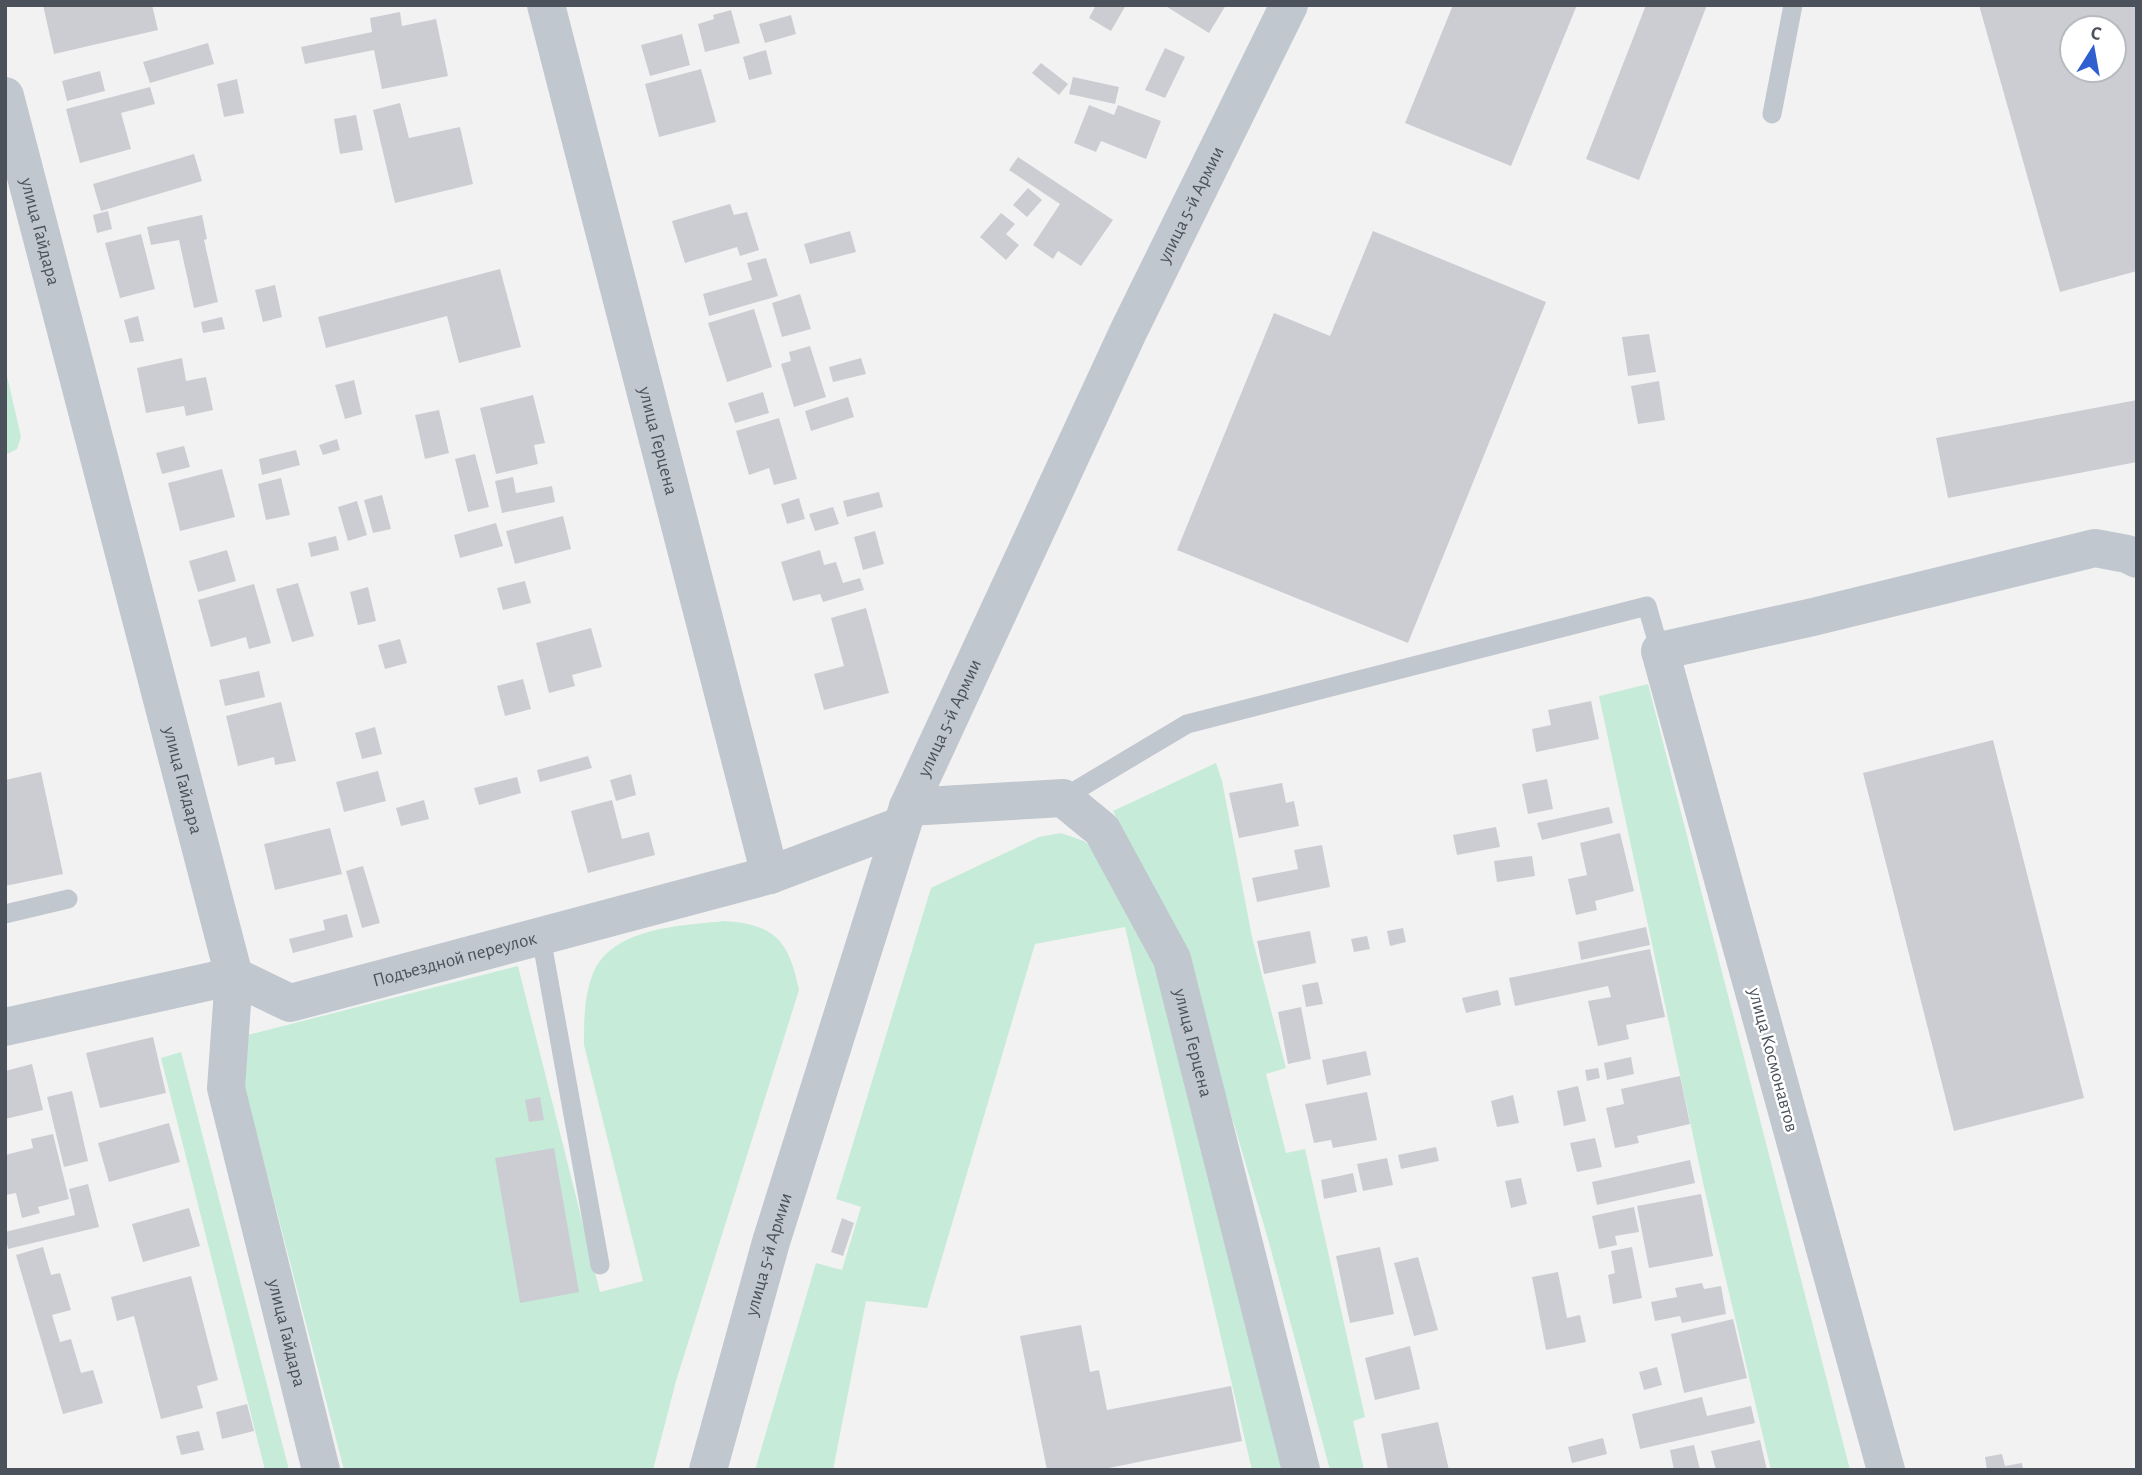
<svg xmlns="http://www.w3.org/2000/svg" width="2142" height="1475" font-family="'Alegreya Sans',sans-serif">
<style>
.green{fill:#c6ebd9}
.building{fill:#cccdd3;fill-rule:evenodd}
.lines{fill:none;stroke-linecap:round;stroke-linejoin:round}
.service{stroke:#c1c7ce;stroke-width:19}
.minor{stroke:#c1c7ce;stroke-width:38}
.tertiary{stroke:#c1c7ce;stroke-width:38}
.labels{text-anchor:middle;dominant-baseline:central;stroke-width:5;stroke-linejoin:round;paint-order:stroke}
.street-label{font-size:19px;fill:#4b525c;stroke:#fff}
</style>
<rect width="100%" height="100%" fill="#f3f2f2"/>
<path class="green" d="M 5,367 L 21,437 L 17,449 L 5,455 Z
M 1648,684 L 1850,1470 L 1771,1470 L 1704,1187 L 1599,696 Z
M 1216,763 L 1222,781 L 1252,937 L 1286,1068 L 1266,1074 L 1286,1153 L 1305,1149 L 1365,1417 L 1353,1421 L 1364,1470 L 1330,1470 L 1268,1239 L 1178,936 L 1113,811 Z
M 1061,833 L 1084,841 L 1105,858 L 1151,929 L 1290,1470 L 1252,1470 L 1125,927 L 1035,944 L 927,1308 L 866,1301 L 833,1470 L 755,1470 L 816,1263 L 842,1270 L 861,1207 L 836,1199 L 931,888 L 1039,837 Z
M 724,921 C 775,924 789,941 799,990 L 676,1381 L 653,1470 L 344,1470 L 232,1039 L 518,966 L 600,1292 L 643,1281 L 584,1045 C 584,1022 584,998 592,976 C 610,927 680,926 724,921 Z
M 181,1052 L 289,1470 L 265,1470 L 161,1058 Z"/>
<path class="building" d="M 43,5 L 152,5 L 158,30 L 54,54 Z
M 1096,5 L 1126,5 L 1111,31 L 1089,18 Z
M 1164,5 L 1226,5 L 1209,33 Z
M 1453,5 L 1577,5 L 1511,166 L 1405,123 Z
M 1646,5 L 1707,5 L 1639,180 L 1586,159 Z
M 1979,5 L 2137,5 L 2137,271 L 2060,292 ZM 2072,28 L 2114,28 L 2114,70 L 2072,70 Z
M 731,10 L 740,43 L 705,52 L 698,24 L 714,19 L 713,15 Z
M 400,12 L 402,26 L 436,19 L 448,76 L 382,89 L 374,50 L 305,64 L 301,47 L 372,32 L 370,18 Z
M 791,15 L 796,34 L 765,43 L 759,24 Z
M 682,34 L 690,65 L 650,76 L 641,45 Z
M 208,43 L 214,64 L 150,83 L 143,62 Z
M 1165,48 L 1185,57 L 1165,98 L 1145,90 Z
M 766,50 L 772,74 L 749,80 L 743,57 Z
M 1041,63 L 1068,84 L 1059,95 L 1032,73 Z
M 701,69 L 716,122 L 659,137 L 645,84 Z
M 100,71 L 105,91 L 67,101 L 62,81 Z
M 1073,77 L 1119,87 L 1115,104 L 1069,94 Z
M 237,79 L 244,113 L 224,117 L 217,84 Z
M 150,87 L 155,104 L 121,113 L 131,149 L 80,163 L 66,109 Z
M 400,103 L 409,138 L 460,127 L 473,184 L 395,203 L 373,110 Z
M 1089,105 L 1114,115 L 1118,105 L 1161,121 L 1146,159 L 1101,141 L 1096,152 L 1074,143 Z
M 356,115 L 363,150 L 340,154 L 334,119 Z
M 194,154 L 202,181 L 101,211 L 93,184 Z
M 1018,157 L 1113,220 L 1081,266 L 1058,251 L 1053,259 L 1033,245 L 1060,204 L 1009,170 Z
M 1028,188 L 1042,200 L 1027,217 L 1013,205 Z
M 730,204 L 734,215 L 747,212 L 759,250 L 740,256 L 737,247 L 685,263 L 672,221 Z
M 108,211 L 112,229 L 97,233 L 93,215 Z
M 1001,213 L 1015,224 L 1006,234 L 1019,245 L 1006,260 L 980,237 Z
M 202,215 L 207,239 L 204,240 L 218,302 L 194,308 L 179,240 L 151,245 L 147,227 Z
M 850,231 L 856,252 L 810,264 L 804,244 Z
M 1373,231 L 1546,302 L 1408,643 L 1177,550 L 1274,313 L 1330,336 Z
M 141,234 L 155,289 L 120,298 L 105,243 Z
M 766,258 L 778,296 L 709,316 L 703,294 L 752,280 L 747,263 Z
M 500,269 L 521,347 L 459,363 L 447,316 L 326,348 L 318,317 Z
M 275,285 L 282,317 L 263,322 L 255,290 Z
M 800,294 L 811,329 L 782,337 L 772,303 Z
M 754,309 L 772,367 L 727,382 L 708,323 Z
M 138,316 L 144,341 L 130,343 L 124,320 Z
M 222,317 L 225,329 L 203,333 L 201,322 Z
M 1649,334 L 1656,372 L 1628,376 L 1622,337 Z
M 810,346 L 826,397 L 794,407 L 781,364 L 791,361 L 789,352 Z
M 182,358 L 186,381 L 206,377 L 213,410 L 186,416 L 184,406 L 146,413 L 137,368 Z
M 861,358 L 866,374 L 833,382 L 829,367 Z
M 354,380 L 362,414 L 345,419 L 335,385 Z
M 1659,381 L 1665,420 L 1638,424 L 1631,386 Z
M 763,392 L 769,413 L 735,423 L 728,403 Z
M 533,395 L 545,443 L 534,445 L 538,464 L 496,474 L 480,408 Z
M 848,397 L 854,417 L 811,431 L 805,411 Z
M 2137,400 L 2137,462 L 1948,498 L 1936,438 Z
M 439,410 L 449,453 L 425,459 L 415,415 Z
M 779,418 L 797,479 L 774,485 L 769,468 L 749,475 L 736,431 Z
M 337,439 L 340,450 L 323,455 L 319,445 Z
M 184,446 L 190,467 L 162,474 L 156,453 Z
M 296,450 L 300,465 L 262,475 L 259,459 Z
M 475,454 L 489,507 L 468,512 L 455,459 Z
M 222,469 L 235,517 L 180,531 L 168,483 Z
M 513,477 L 516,493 L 552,486 L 555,502 L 502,513 L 495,481 Z
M 281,478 L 290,515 L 266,520 L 258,484 Z
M 879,492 L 883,507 L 847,517 L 843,501 Z
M 382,495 L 391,529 L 373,533 L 364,500 Z
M 799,498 L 805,519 L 787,524 L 781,504 Z
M 357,501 L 367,535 L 348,541 L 338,507 Z
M 833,507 L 839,524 L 815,531 L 809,514 Z
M 563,516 L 571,549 L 515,564 L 506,531 Z
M 496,523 L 503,546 L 460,558 L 454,535 Z
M 875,531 L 884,564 L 863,570 L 854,537 Z
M 336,536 L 339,550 L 311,557 L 308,543 Z
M 227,550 L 236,581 L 198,592 L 189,561 Z
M 820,550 L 824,565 L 836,562 L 843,583 L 860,578 L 864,590 L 823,602 L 820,594 L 793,601 L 781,562 Z
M 525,581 L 531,603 L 503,610 L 497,588 Z
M 298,583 L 314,636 L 292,642 L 276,589 Z
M 254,584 L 271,643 L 249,649 L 246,637 L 211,647 L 198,600 Z
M 368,587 L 376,621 L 358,625 L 350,592 Z
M 866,608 L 889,693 L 824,710 L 814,674 L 844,666 L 831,618 Z
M 591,628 L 602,667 L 572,675 L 575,686 L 549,693 L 536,643 Z
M 400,639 L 407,663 L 385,669 L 378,645 Z
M 259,671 L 265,697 L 225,706 L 219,680 Z
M 523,679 L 531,709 L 505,716 L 497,686 Z
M 1591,701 L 1599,739 L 1536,752 L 1532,729 L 1551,725 L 1548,710 Z
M 281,702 L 296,761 L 275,765 L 274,757 L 238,766 L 226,716 Z
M 375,727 L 382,754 L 362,759 L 355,733 Z
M 1993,740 L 2084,1098 L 1954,1131 L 1863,773 Z
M 588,756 L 592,768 L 540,782 L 537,770 Z
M 378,771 L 386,801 L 344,812 L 336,782 Z
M 41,772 L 63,874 L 5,886 L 5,780 Z
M 631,774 L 636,795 L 616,801 L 610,780 Z
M 517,777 L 521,793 L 479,805 L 474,788 Z
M 1547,779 L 1553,809 L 1528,814 L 1522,784 Z
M 1282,783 L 1286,803 L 1294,801 L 1299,826 L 1239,838 L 1229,793 Z
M 424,800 L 429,819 L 401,826 L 396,808 Z
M 612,800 L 622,839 L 649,832 L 655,855 L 588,873 L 571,811 Z
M 1609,807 L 1613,823 L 1542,840 L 1537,823 Z
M 1496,827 L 1500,847 L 1457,855 L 1453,835 Z
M 330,828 L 342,874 L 275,890 L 264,844 Z
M 1620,833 L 1634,891 L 1595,901 L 1597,910 L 1576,915 L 1568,879 L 1587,875 L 1580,843 Z
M 1322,845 L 1330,887 L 1257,902 L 1252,878 L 1298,869 L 1294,850 Z
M 1532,856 L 1535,876 L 1497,882 L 1494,861 Z
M 363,866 L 380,923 L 362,928 L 346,871 Z
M 347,914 L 353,937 L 293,953 L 289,939 L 325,930 L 323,920 Z
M 1646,927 L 1650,945 L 1581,960 L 1578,942 Z
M 1403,928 L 1406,942 L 1390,946 L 1387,931 Z
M 1310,931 L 1316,963 L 1264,974 L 1257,941 Z
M 1367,936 L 1370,949 L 1354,952 L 1351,939 Z
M 1650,949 L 1665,1017 L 1626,1025 L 1629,1039 L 1598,1046 L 1588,1001 L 1611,997 L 1608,986 L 1515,1006 L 1509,978 Z
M 1318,982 L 1323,1004 L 1306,1007 L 1302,985 Z
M 1498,990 L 1501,1005 L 1466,1013 L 1462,998 Z
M 1301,1007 L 1311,1059 L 1288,1064 L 1278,1012 Z
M 153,1037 L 166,1093 L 100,1108 L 86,1053 Z
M 1366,1051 L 1371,1075 L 1327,1085 L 1322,1060 Z
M 1631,1057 L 1634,1074 L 1607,1080 L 1604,1063 Z
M 32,1064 L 43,1110 L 5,1119 L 5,1071 Z
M 1598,1068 L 1600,1078 L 1587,1081 L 1585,1070 Z
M 1680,1076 L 1690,1124 L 1637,1136 L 1639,1143 L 1615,1148 L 1606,1108 L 1624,1104 L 1621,1089 Z
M 1578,1086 L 1586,1121 L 1564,1126 L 1557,1091 Z
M 72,1091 L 88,1161 L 64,1167 L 47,1097 Z
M 1367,1092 L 1377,1140 L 1333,1148 L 1331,1140 L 1314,1143 L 1305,1104 Z
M 1513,1095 L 1519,1123 L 1497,1127 L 1491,1101 Z
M 540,1097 L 544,1120 L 529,1122 L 525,1100 Z
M 169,1123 L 180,1162 L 109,1182 L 98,1143 Z
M 53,1134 L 69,1199 L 38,1207 L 40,1213 L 22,1218 L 16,1193 L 6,1195 L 5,1155 L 33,1148 L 31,1139 Z
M 1595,1138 L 1602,1167 L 1577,1172 L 1570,1143 Z
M 1436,1147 L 1439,1161 L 1401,1169 L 1398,1155 Z
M 554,1148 L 579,1292 L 520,1303 L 495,1158 Z
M 1387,1158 L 1393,1185 L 1363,1191 L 1357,1164 Z
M 1690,1160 L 1695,1183 L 1597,1205 L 1592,1182 Z
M 1353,1173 L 1357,1192 L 1324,1199 L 1321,1180 Z
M 1521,1178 L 1527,1204 L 1511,1208 L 1505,1181 Z
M 88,1184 L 99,1227 L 8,1249 L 5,1232 L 75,1215 L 69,1189 Z
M 1701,1194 L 1713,1256 L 1649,1268 L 1637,1206 Z
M 1634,1207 L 1639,1232 L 1615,1236 L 1617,1245 L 1599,1249 L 1592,1216 Z
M 189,1208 L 200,1246 L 143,1262 L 132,1224 Z
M 842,1218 L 854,1223 L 843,1256 L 831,1252 Z
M 43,1247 L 51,1275 L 60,1273 L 71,1310 L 52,1315 L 60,1342 L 71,1339 L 81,1373 L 93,1370 L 103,1403 L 63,1414 L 16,1255 Z
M 1380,1247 L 1394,1314 L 1350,1323 L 1336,1256 Z
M 1632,1247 L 1642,1298 L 1613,1304 L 1608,1275 L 1615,1273 L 1611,1251 Z
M 1418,1257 L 1438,1330 L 1414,1336 L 1394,1263 Z
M 1558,1272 L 1567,1318 L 1580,1315 L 1586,1342 L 1546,1350 L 1532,1277 Z
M 191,1276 L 218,1380 L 197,1386 L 203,1408 L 161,1419 L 134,1316 L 117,1321 L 111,1297 Z
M 1702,1283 L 1704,1289 L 1721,1286 L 1726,1314 L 1682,1323 L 1680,1316 L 1655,1321 L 1651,1302 L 1677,1297 L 1675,1288 Z
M 1733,1319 L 1747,1378 L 1684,1393 L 1671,1334 Z
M 1081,1325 L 1090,1372 L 1099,1370 L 1107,1410 L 1231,1386 L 1242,1441 L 1099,1470 L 1047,1470 L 1020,1336 Z
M 1410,1346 L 1420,1389 L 1375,1400 L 1365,1358 Z
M 1657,1367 L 1662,1385 L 1644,1390 L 1639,1372 Z
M 1702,1397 L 1707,1416 L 1751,1406 L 1755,1423 L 1640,1449 L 1632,1414 Z
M 247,1404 L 254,1431 L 222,1439 L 216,1412 Z
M 1438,1422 L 1449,1470 L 1388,1470 L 1381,1434 Z
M 199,1431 L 204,1450 L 181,1455 L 176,1436 Z
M 1603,1438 L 1607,1454 L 1572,1463 L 1568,1447 Z
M 1760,1440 L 1767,1470 L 1716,1470 L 1711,1451 Z
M 1694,1445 L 1700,1470 L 1674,1470 L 1670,1450 Z
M 2002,1454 L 2005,1466 L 2022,1463 L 2023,1470 L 1987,1470 L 1985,1457 Z"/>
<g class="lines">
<path class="service" d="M 1772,114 L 1793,5
M 1063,798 L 1187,724 L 1647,606 L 1660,651
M 5,914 L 68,899
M 541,937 L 600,1265"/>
<g class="minor">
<path id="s1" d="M 546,5 L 770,875"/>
<path id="s2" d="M 5,96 L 234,976 L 226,1088 L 321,1470"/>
<path id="s3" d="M 908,807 L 1063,798 L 1102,830 L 1172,959 L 1301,1470"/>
<path id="s4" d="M 5,1027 L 234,976 L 290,1003 L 770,875 L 900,826"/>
<path d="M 1886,1470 L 1660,651 L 1813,617 L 2095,548 L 2127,554 L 2137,559"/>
</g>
<path class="tertiary" id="s5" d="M 708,1470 L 771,1242 L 908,807 L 1129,330 L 1289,5"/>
</g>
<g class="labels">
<g class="street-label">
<text stroke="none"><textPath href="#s5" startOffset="1358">улица 5-й Армии</textPath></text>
<text stroke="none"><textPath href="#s2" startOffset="140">улица Гайдара</textPath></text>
<text stroke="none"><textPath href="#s1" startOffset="450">улица Герцена</textPath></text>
<text stroke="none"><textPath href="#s5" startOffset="791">улица 5-й Армии</textPath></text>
<text stroke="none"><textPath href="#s2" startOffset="707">улица Гайдара</textPath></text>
<text stroke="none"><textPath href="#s4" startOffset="467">Подъездной переулок</textPath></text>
<text stroke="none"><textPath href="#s3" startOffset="439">улица Герцена</textPath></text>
<text transform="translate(1773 1060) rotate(75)">улица Космонавтов</text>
<text stroke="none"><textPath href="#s5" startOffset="224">улица 5-й Армии</textPath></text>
<text stroke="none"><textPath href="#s2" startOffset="1274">улица Гайдара</textPath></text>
</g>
</g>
<rect width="2142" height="1475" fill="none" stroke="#4b525c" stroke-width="14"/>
<g transform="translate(2093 49) rotate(11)"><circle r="33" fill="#ffffff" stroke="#b7babe" stroke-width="2"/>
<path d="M0-5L12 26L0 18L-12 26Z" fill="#305fcf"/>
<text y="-10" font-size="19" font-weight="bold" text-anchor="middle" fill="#4b525c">С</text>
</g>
</svg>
